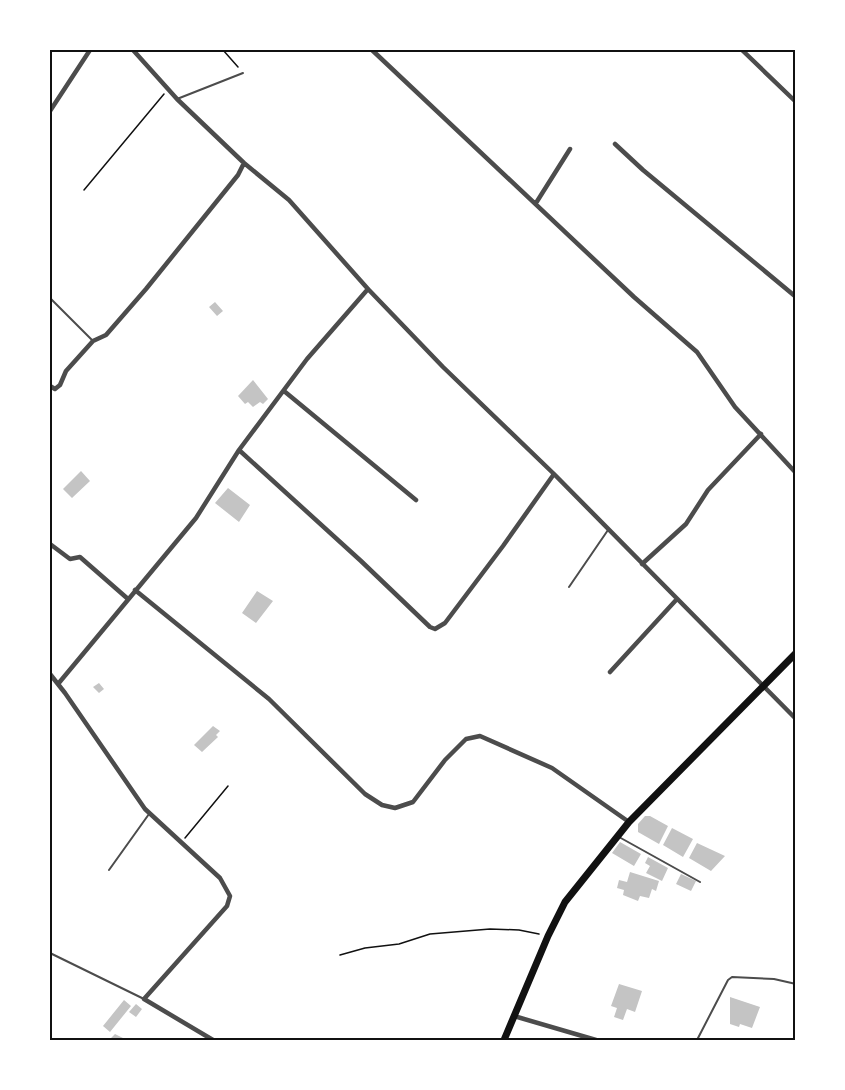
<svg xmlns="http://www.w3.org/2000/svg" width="845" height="1090" font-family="Quicksand,sans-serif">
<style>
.building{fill:#c4c4c4}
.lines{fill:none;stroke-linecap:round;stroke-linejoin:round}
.path{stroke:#111;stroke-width:1.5}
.service{stroke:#4c4c4c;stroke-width:2}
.minor{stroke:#4c4c4c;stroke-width:4.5}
.secondary{stroke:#111;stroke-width:7}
.neatline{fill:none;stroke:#111;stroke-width:2}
</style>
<rect width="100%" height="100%" fill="#fff"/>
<path class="building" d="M 215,302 L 223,311 L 217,316 L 209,307 Z
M 253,380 L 268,399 L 263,404 L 260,402 L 253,407 L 248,402 L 245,404 L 238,396 Z
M 81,471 L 90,481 L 72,498 L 63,489 Z
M 228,488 L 250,505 L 239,522 L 215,503 Z
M 257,591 L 273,601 L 256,623 L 242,613 Z
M 99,683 L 104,689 L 99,693 L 93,687 Z
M 213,726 L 220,731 L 216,735 L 218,737 L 202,752 L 194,745 Z
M 645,816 L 650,816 L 668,826 L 659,844 L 638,832 L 638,824 Z
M 672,828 L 693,839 L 683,857 L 663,845 Z
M 620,842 L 641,854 L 634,866 L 612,853 Z
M 697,843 L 725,856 L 711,871 L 689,858 Z
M 648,857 L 668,868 L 662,881 L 646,873 L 650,866 L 645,863 Z
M 630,872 L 659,881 L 656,891 L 652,889 L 649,898 L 640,896 L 638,901 L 623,895 L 624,890 L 617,888 L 619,880 L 627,882 Z
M 681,874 L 696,881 L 691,891 L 676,884 Z
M 619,984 L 642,991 L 635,1012 L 627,1009 L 623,1020 L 614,1017 L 617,1008 L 611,1006 Z
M 730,997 L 760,1007 L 752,1028 L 740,1024 L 739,1027 L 730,1024 Z
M 124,1000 L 131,1006 L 110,1032 L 103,1026 Z
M 136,1004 L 142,1009 L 136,1017 L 129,1012 Z
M 115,1034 L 127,1040 L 109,1040 Z"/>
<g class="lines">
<path class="path" d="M 223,50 L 238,67
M 84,190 L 164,94
M 185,838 L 228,786
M 340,955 L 365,948 L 399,944 L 430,934 L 490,929 L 519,930 L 539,934"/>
<path class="service" d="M 177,99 L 243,73
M 50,298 L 93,341
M 569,587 L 608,530
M 619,837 L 700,882
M 109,870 L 149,814
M 50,953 L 144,999
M 697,1040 L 728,980 L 732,977 L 774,979 L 796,984"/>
<path class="minor" d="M 133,50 L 177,99 L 244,163 L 289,200 L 368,289 L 443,367 L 554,474 L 796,719
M 372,50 L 634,297 L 697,352 L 735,407 L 796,473
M 742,50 L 796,102
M 50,111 L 90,50
M 615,144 L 643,170 L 796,297
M 536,203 L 570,149
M 50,386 L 55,389 L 60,385 L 66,371 L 93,341 L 106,335 L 146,289 L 238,175 L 244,163
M 284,391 L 416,500
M 239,450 L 361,561 L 430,627 L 435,629 L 445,623 L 503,546 L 554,474
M 50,544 L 70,559 L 80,557 L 128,599
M 642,564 L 686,524 L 708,490 L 761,434
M 135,590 L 269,699 L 365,794 L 382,805 L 395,808 L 413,802 L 445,760 L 466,739 L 480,736 L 552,768 L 629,822
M 610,672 L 677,599
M 50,674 L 65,693 L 145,809 L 220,878 L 230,896 L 227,906 L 144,999 L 213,1040
M 58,684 L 196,518 L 239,450 L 307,359 L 368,289
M 514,1016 L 596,1040"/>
<path class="secondary" d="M 504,1040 L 548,936 L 565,902 L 629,822 L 796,653"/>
</g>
<rect width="845" height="1090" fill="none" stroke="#ffffff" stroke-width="102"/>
<rect x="51" y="51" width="743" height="988" class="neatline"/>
</svg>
